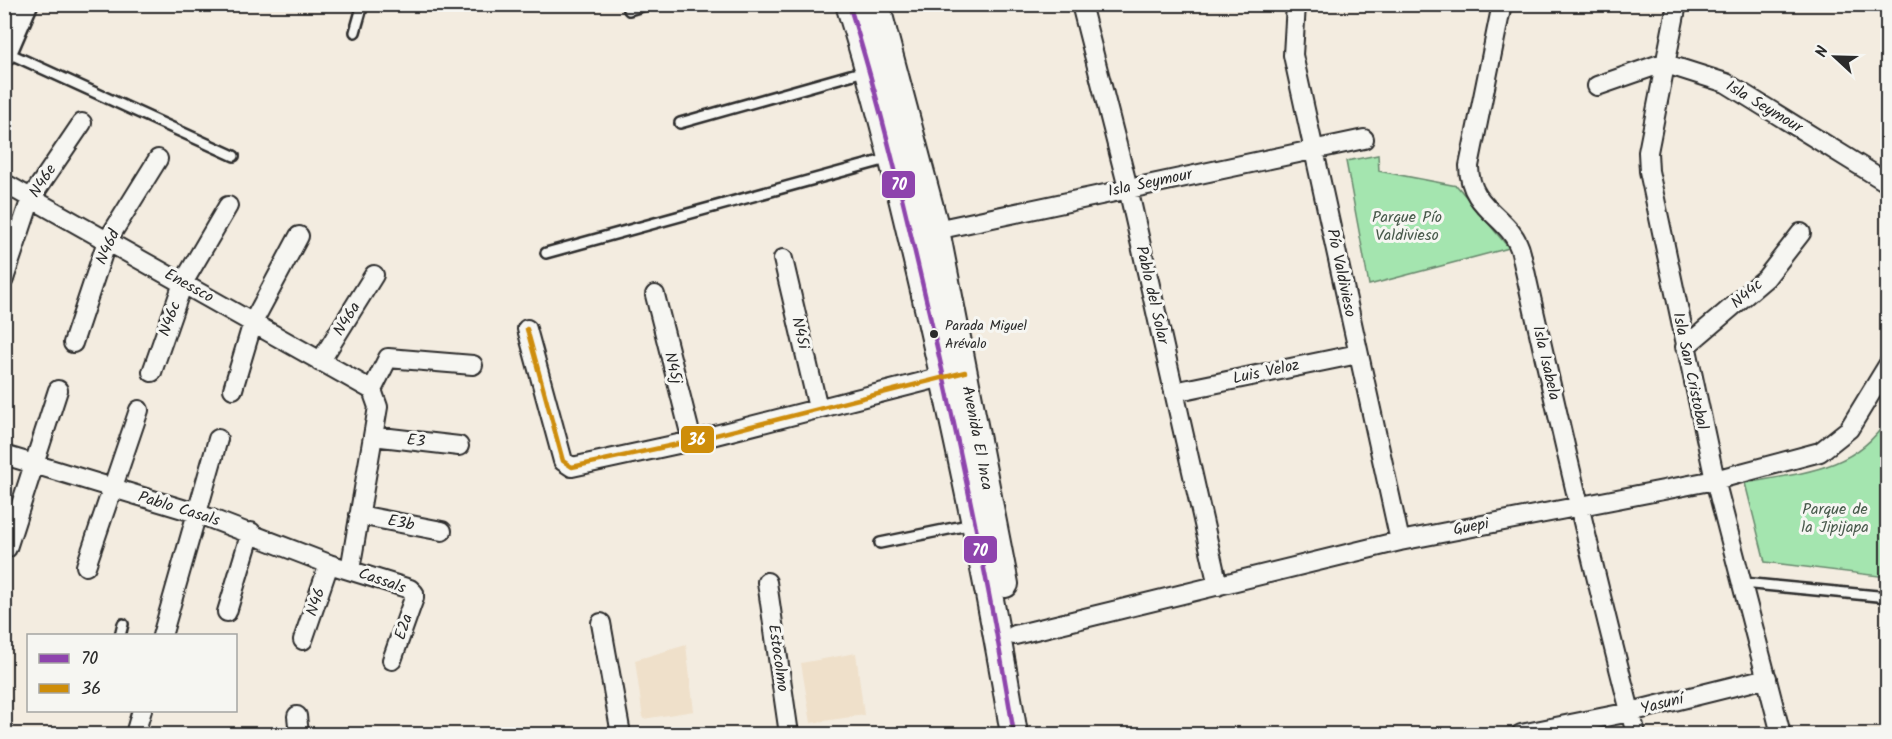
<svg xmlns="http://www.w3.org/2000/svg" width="1892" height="739" font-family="Kalam,sans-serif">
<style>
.built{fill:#efe0ca}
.green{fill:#a4e5af;stroke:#68886d;stroke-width:1.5}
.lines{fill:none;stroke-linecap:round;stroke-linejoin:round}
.service-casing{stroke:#2b2b2b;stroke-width:14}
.minor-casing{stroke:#2b2b2b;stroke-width:22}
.tertiary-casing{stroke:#2b2b2b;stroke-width:27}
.secondary-casing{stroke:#2b2b2b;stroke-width:30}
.service{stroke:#f6f6f2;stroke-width:9}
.minor{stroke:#f6f6f2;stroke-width:18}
.tertiary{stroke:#f6f6f2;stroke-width:22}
.secondary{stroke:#f6f6f2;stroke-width:26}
.bus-1-casing{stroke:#f6f6f2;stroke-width:9}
.bus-2-casing{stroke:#f6f6f2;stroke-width:9}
.bus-1{stroke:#8e44ad;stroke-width:4.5}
.bus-2{stroke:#ce8d09;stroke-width:4.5}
.bus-dot{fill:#2b2b2b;stroke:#f6f6f2;stroke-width:2}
.labels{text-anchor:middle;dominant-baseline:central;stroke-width:6;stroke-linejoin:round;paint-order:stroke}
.bus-label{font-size:14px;fill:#2b2b2b;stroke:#f6f6f2;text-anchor:start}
.street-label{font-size:16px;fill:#2b2b2b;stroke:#f6f6f2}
.park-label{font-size:16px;fill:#495a4c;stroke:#f6f6f2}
.line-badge{stroke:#f6f6f2;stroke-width:2}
.badge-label{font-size:16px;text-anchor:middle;font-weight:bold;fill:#fff}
</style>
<rect width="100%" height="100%" fill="#f3ece0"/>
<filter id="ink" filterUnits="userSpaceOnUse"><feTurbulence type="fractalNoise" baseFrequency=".0167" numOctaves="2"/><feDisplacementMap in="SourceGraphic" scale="12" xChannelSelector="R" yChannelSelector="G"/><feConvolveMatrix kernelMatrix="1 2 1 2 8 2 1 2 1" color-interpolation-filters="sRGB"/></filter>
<g filter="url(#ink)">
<path class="built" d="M 686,645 L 694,711 L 643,719 L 635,660 Z
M 856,653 L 864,715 L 811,723 L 801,663 Z"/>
<path class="green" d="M 1378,155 L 1379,171 L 1457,186 L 1509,248 L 1369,285 L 1346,161 Z
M 1887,420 L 1887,577 L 1765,562 L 1745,483 C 1799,473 1855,471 1887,420 Z"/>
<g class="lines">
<g class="service-casing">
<path id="service" d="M 629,10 L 649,4
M 355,32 L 363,4
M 6,52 L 234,156
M 680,123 L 868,70
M 546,253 L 891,158
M 880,543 L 973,524
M 1743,583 L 1888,597
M 120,636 L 123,624"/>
</g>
<g class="minor-casing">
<path id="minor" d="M 1081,4 L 1128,188 L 1218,586
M 1296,4 L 1293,55 L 1400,541
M 1502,4 L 1469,166 C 1469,211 1513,217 1521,253 C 1557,414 1594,575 1636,734
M 1677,4 L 1648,152 L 1649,171 L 1715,480 L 1781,734
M 1597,86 L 1663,63 L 1726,83 L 1888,183
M 4,183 L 372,390 L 378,407 L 350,570
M 936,230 L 1364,139
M 783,259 L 818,408
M 4,279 L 31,198 L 82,123
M 655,295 L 692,441
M 527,329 L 563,461 L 572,467 L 692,441 L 954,374
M 73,343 L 107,241 L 158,159
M 1685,347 L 1766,278 L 1801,233
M 320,362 L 374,275
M 152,372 L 183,283 L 228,206
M 233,389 L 253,322 L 299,236
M 372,390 L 388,358 L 473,365
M 1174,392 L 1358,354
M 373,436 L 459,446
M 4,455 L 196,513 L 329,564 L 410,589 L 414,593 L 414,598 L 392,660
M 359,515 L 442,531
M 7,548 L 58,390
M 86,566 L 139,410
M 767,582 L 789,734
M 227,612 L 251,532
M 601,623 L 621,734
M 1015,635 L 1400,541 L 1715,480 L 1820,452 L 1849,429 L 1888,365
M 162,636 L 218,439
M 303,640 L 329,564
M 297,716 L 299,734
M 135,734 L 142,710
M 1521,734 L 1630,712 L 1767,678"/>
</g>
<g class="tertiary-casing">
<path id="tertiary" d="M 4,55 L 26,4"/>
</g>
<g class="secondary-casing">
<path id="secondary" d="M 849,4 C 881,106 905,209 929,312 C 961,452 991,593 1014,734
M 876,4 L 936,230 L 1005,584"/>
</g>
<use href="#service" class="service"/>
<use href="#minor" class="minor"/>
<use href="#tertiary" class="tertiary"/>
<use href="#secondary" class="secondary"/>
<g class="bus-1-casing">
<path id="bus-1" d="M 849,4 C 881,106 905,209 929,312 C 961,452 991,593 1014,734"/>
</g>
<g class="bus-2-casing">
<path id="bus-2" d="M 527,329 L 563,461 L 572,467 L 692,441 L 965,372"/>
</g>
<use href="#bus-1" class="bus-1"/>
<use href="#bus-2" class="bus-2"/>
</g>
</g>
<circle class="bus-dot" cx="934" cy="334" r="5"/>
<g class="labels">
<g class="bus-label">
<text x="945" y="326">Parada Miguel<tspan x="945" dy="18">Arévalo</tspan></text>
</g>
<g class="street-label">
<text transform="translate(1764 107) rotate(31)">Isla Seymour</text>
<text transform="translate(43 181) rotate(-57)">N46e</text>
<text transform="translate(1150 183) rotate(-12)">Isla Seymour</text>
<text transform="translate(108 247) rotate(-66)">N46d</text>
<text transform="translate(1341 273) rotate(78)">Pío Valdivieso</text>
<text transform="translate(189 286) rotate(29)">Enessco</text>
<text transform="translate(1747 294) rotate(-41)">N44c</text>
<text transform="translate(1152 295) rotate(77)">Pablo del Solar</text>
<text transform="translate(170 319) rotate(-70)">N46c</text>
<text transform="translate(347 319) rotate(-58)">N46a</text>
<text transform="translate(800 333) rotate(77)">N45i</text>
<text transform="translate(1546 363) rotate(77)">Isla Isabela</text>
<text transform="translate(673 368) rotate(76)">N45j</text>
<text transform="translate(1690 371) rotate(78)">Isla San Cristobal</text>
<text transform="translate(1266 372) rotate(-12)">Luis Veloz</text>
<text transform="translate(977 438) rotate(79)">Avenida El Inca</text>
<text transform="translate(416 441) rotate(7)">E3</text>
<text transform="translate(179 509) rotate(17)">Pablo Casals</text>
<text transform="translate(401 523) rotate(11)">E3b</text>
<text transform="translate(1471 527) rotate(-11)">Guepi</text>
<text transform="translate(382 581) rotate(19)">Cassals</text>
<text transform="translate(316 602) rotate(-72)">N46</text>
<text transform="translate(404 627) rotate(-71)">E2a</text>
<text transform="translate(778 658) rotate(82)">Estocolmo</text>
<text transform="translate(1662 704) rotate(-14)">Yasuní</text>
</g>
<g class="park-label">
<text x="1407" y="217">Parque Pío<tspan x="1407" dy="18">Valdivieso</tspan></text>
<text x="1835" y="509">Parque de<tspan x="1835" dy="18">la Jipijapa</tspan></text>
</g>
</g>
<g class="line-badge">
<rect x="881" y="170" width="35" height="29" rx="6" fill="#8e44ad"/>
<rect x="680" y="425" width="35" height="29" rx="6" fill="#ce8d09"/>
<rect x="963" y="535" width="35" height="29" rx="6" fill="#8e44ad"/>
</g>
<g class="badge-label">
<text x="899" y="190">70</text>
<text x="697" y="445">36</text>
<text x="980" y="556">70</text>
</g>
<rect width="1892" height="739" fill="none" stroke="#f6f6f2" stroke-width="24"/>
<rect x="12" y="12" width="1868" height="715" fill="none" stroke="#2b2b2b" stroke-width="2" filter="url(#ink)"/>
<rect x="27" y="634" width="210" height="78" fill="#f6f6f2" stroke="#a5a5a2" stroke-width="1.5"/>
<rect x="39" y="654" width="30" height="9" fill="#8e44ad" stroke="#a5a5a2" stroke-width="1.5"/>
<text x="81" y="664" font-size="18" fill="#2b2b2b">70</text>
<rect x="39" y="684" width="30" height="9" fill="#ce8d09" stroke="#a5a5a2" stroke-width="1.5"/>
<text x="81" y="694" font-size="18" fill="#2b2b2b">36</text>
<g transform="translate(1835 57) rotate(292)" stroke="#f6f6f2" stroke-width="4.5" paint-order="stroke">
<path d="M0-4.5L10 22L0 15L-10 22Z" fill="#2b2b2b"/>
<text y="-9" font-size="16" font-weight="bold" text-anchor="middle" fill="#2b2b2b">N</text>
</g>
</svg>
